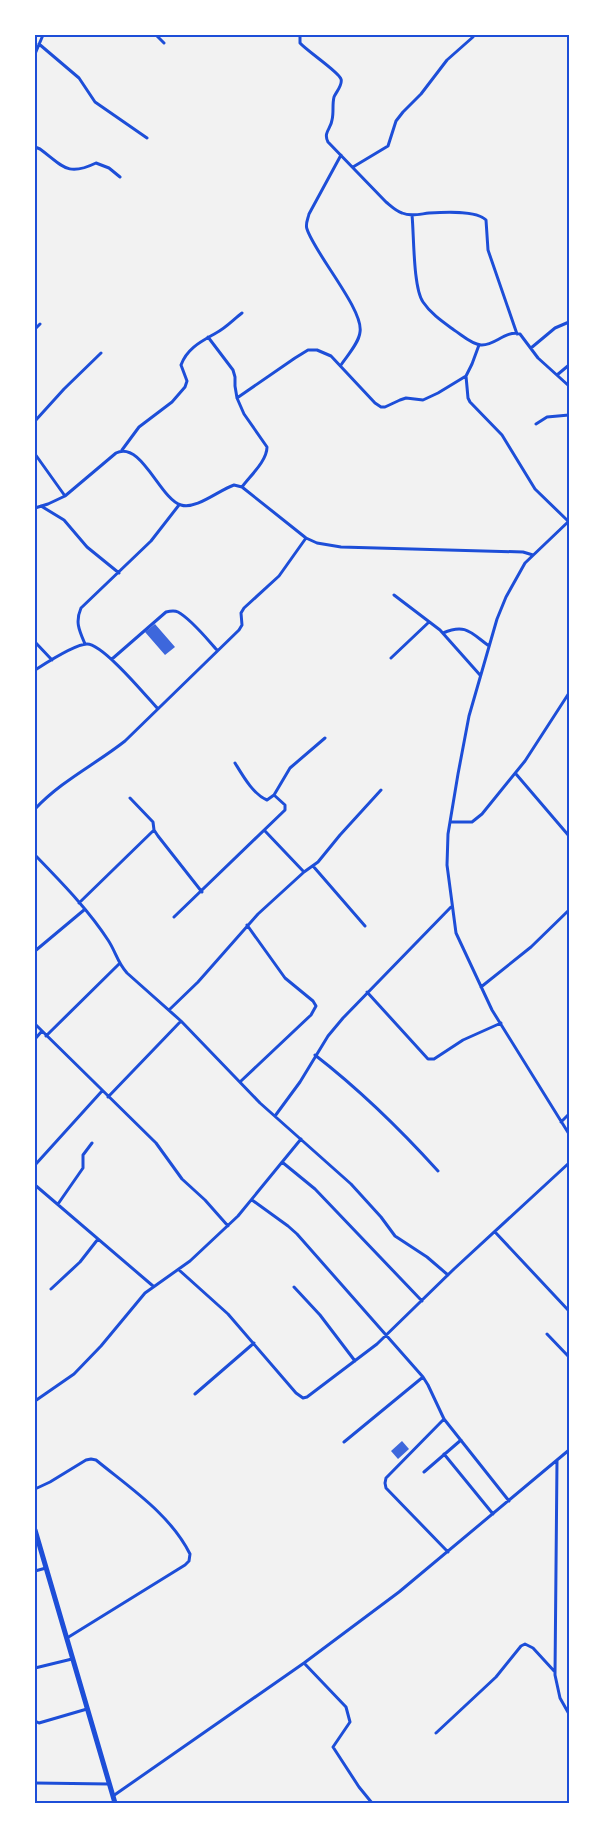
<svg xmlns="http://www.w3.org/2000/svg" width="604" height="1838" font-family="Montserrat,sans-serif">
<style>
.building{fill:#3d67dc}
.lines{fill:none;stroke-linecap:round;stroke-linejoin:round}
.minor{stroke:#1d4ed8;stroke-width:3}
.secondary{stroke:#1d4ed8;stroke-width:5}
.neatline{fill:none;stroke:#1d4ed8;stroke-width:2}
</style>
<rect width="100%" height="100%" fill="#f2f2f2"/>
<path class="building" d="M 155,624 L 175,647 L 165,655 L 145,632 Z
M 402,1441 L 409,1449 L 398,1459 L 391,1451 Z"/>
<g class="lines">
<path class="minor" d="M 156,35 L 164,43
M 300,35 L 300,43 C 307,51 339,72 341,79 C 343,85 336,92 334,97 C 332,105 334,112 332,120 C 331,129 323,132 328,142 L 386,202 C 391,206 396,211 402,213 C 411,217 420,214 429,213 C 444,212 476,210 486,220 L 488,250 L 517,334
M 39,44 L 79,78 L 95,102 L 147,138
M 35,54 L 43,35
M 35,147 L 40,149 C 63,166 67,177 96,163 L 109,168 L 120,177
M 341,155 L 309,214 C 308,219 305,224 307,229 C 315,254 364,310 360,332 C 359,343 347,356 341,365
M 353,167 L 388,146 L 396,121 L 403,112 L 421,94 L 447,60 L 473,37
M 412,215 C 414,234 413,288 423,302 C 431,314 443,322 454,330 C 462,335 471,344 481,345 C 495,346 505,330 520,334 L 538,358 L 569,386
M 35,329 L 40,324
M 208,337 L 233,370 L 235,377 L 235,386 L 237,398 L 244,414 L 267,447 C 267,461 250,476 242,487
M 531,348 L 555,328 L 569,322
M 557,375 L 569,365
M 466,376 L 468,398 L 470,402 L 502,435 L 535,489 L 568,521
M 237,398 L 295,358 L 308,350 L 317,350 L 331,356 L 375,403 L 381,407 L 385,407 L 400,400 L 406,398 L 423,400 L 438,393 L 466,376 L 472,364 L 479,345
M 35,421 L 64,389 L 101,353
M 536,424 L 547,417 L 569,415
M 122,450 L 139,427 L 172,402 L 185,387 L 187,381 L 181,365 C 187,348 202,341 216,333 C 226,328 234,319 242,313
M 35,454 L 65,496 L 116,453 C 141,440 160,499 181,505 C 196,510 219,490 234,485 L 242,487 L 306,538 L 317,543 L 341,547 L 523,552 L 533,555
M 41,506 L 64,520 L 87,547 L 119,573
M 35,508 L 48,504 L 65,496
M 569,521 L 525,563 L 506,597 L 497,619 L 469,716 L 458,774 L 448,834 L 447,865 L 456,933 L 492,1010 L 569,1134
M 394,595 L 440,630 L 480,675
M 443,633 C 466,623 471,633 489,646
M 35,642 L 52,660
M 85,644 C 79,630 75,622 81,608 L 151,541 L 179,505
M 391,658 L 429,622
M 112,659 L 166,612 C 170,611 174,610 178,612 C 191,619 207,639 217,650
M 35,670 C 46,663 75,644 87,644 C 103,644 146,696 158,709
M 516,774 L 569,836
M 274,795 L 290,768 L 325,738
M 130,798 L 153,822 L 154,830 L 158,836 L 202,892
M 35,809 C 61,781 96,764 125,741 L 239,630 L 242,625 L 241,613 L 244,608 L 279,576 L 306,538
M 450,822 L 472,822 L 482,814 L 525,761 L 569,693
M 265,831 L 304,872
M 35,855 C 60,881 88,909 108,940 C 116,952 117,962 127,973 L 181,1021 L 260,1103 L 351,1184 L 381,1217 L 395,1236 L 427,1257 L 448,1275
M 313,866 L 365,926
M 79,903 L 154,830
M 174,917 L 285,810 L 285,805 L 274,795 L 267,800 C 253,794 243,776 235,763
M 35,951 L 84,910
M 569,984 L 569,987
M 481,987 L 531,947 L 569,910
M 367,992 L 428,1059 L 434,1059 L 463,1040 L 501,1023
M 169,1010 L 198,982 L 258,914 L 304,872 L 318,862 L 340,835 L 381,790
M 35,1024 L 156,1143 L 182,1179 L 205,1200 L 228,1226
M 46,1036 L 119,964
M 35,1039 L 42,1031
M 315,1055 C 360,1090 400,1129 438,1171
M 241,1081 L 311,1015 L 316,1006 L 313,1001 L 285,978 L 247,925
M 108,1097 L 181,1021
M 275,1116 L 300,1082 L 328,1036 L 343,1018 L 451,907
M 561,1122 L 569,1114
M 282,1162 L 315,1189 L 422,1301
M 35,1165 L 102,1091
M 35,1185 L 153,1286
M 252,1200 L 288,1226 L 297,1234 L 423,1377 L 428,1385 L 444,1419 L 509,1501
M 58,1204 L 83,1168 L 83,1155 L 92,1143
M 495,1232 L 569,1311
M 179,1270 L 228,1314 L 296,1393 L 303,1398 L 307,1397 L 377,1344 L 454,1269 L 569,1163
M 294,1287 L 320,1315 L 355,1361
M 51,1289 L 80,1262 L 98,1239
M 547,1334 L 569,1357
M 195,1394 L 254,1343
M 35,1401 L 74,1374 L 101,1346 L 145,1293 L 190,1261 L 238,1216 L 301,1139
M 444,1419 L 386,1478 L 385,1483 L 386,1488 L 448,1552
M 344,1442 L 423,1377
M 444,1454 L 493,1514
M 557,1461 L 555,1675 L 560,1698 L 569,1714
M 424,1472 L 461,1440
M 35,1489 L 50,1482 L 86,1460 L 91,1459 L 96,1460 C 130,1488 170,1514 190,1554 L 189,1561 L 185,1565 L 67,1638
M 35,1571 L 46,1568
M 304,1663 L 346,1707 L 350,1722 L 333,1747 L 359,1787 L 372,1803
M 35,1668 L 72,1659
M 35,1721 L 39,1723 L 87,1709
M 436,1733 L 496,1677 L 521,1646 L 525,1644 L 533,1648 L 555,1672
M 35,1783 L 109,1784
M 113,1796 L 304,1663 L 399,1592 L 569,1450"/>
<path class="secondary" d="M 35,1530 L 115,1803"/>
</g>
<rect width="604" height="1838" fill="none" stroke="#ffffff" stroke-width="72"/>
<rect x="36" y="36" width="532" height="1766" class="neatline"/>
</svg>
